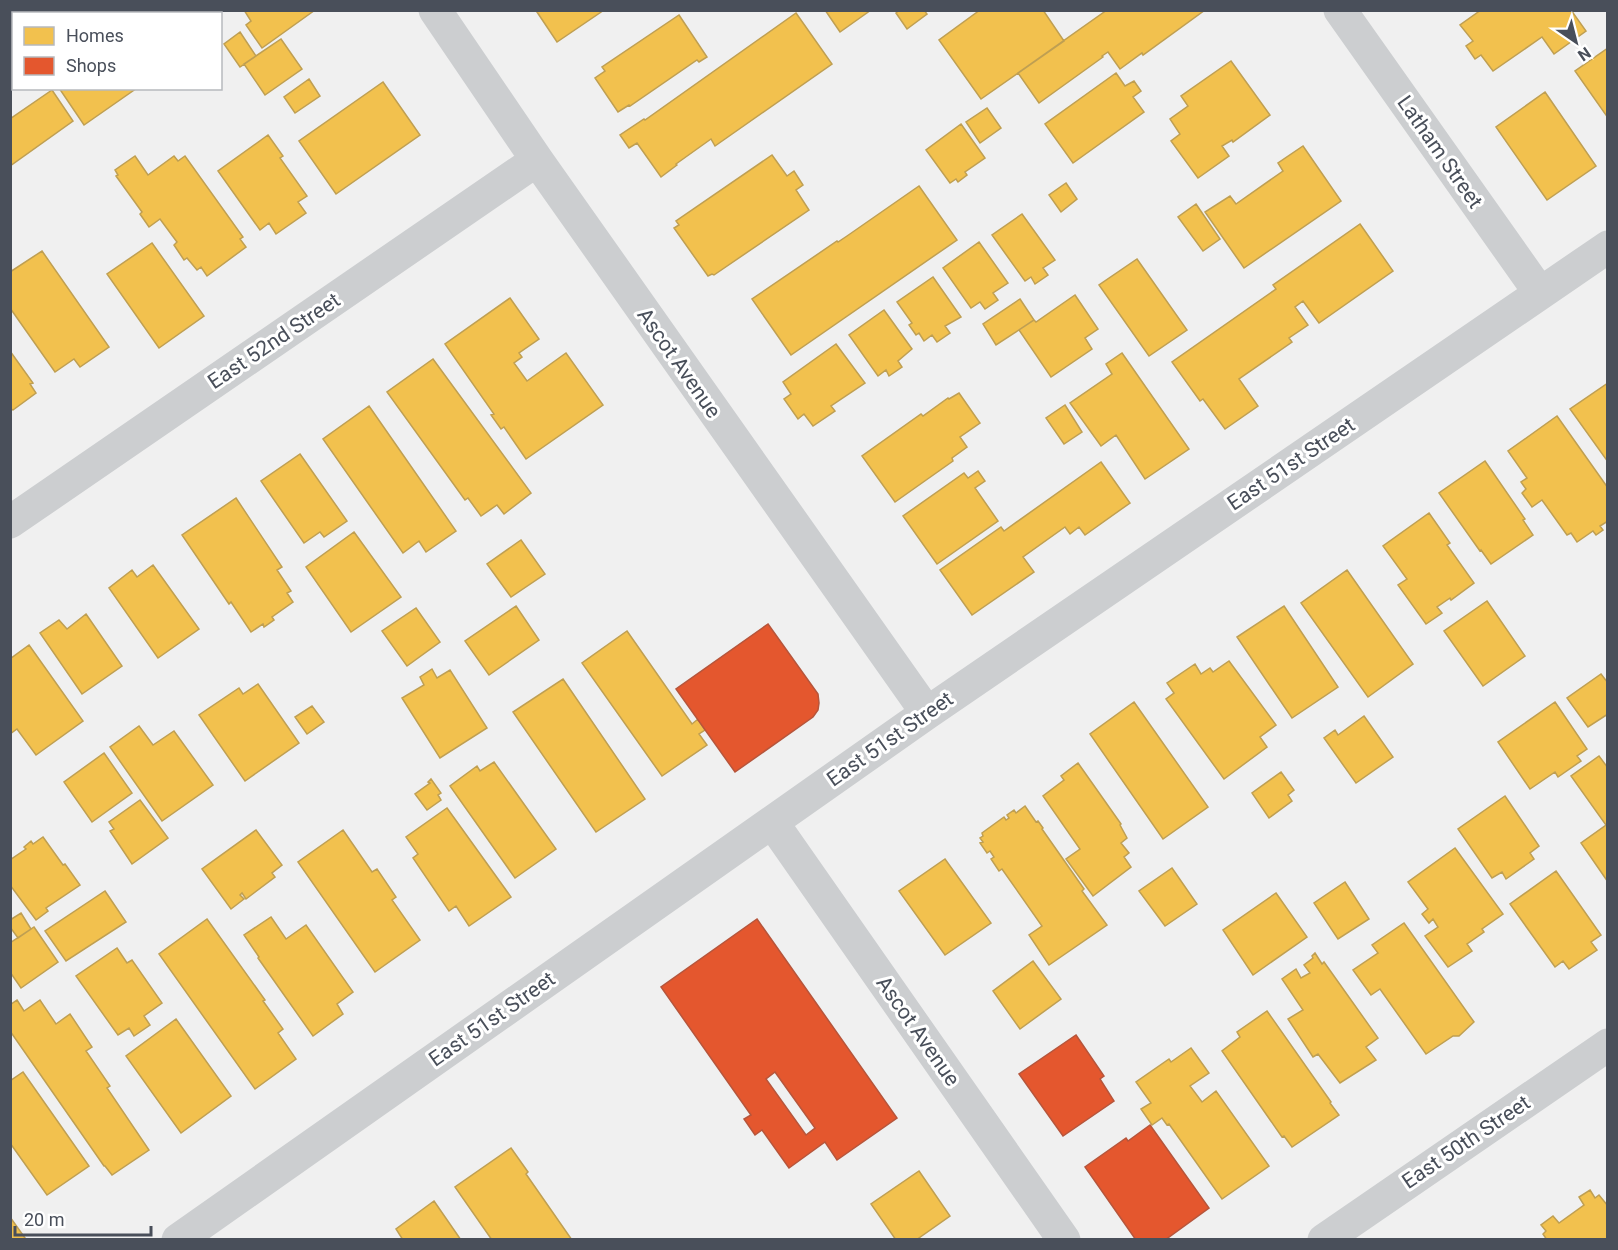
<svg xmlns="http://www.w3.org/2000/svg" width="1618" height="1250" font-family="Roboto,sans-serif">
<style>
.homes{fill:#f2c14e;stroke:#bf9f52;stroke-width:1.5}
.shops{fill:#e4572e;stroke:#b6553b;stroke-width:1.5;fill-rule:evenodd}
.lines{fill:none;stroke-linecap:round;stroke-linejoin:round}
.street{stroke:#ccced0;stroke-width:33}
.labels{text-anchor:middle;dominant-baseline:central;stroke-width:6;stroke-linejoin:round;paint-order:stroke}
.street-label{font-size:21px;fill:#494f5a;stroke:#fff}
</style>
<rect width="100%" height="100%" fill="#f0f0f0"/>
<path class="homes" d="M 16,10 L 81,10 L 76,14 L 18,14 Z
M 100,10 L 156,10 L 152,14 L 102,14 Z
M 244,10 L 315,10 L 262,48 L 246,25 L 251,21 Z
M 539,10 L 604,10 L 557,42 L 537,12 Z
M 825,10 L 871,10 L 840,32 Z
M 899,10 L 924,10 L 927,14 L 907,29 L 896,13 Z
M 980,10 L 1043,10 L 1064,41 L 981,99 L 939,40 Z
M 1107,10 L 1205,10 L 1143,55 L 1142,53 L 1120,69 L 1108,52 L 1102,56 L 1103,57 L 1039,103 L 1018,73 Z
M 1481,10 L 1571,10 L 1586,31 L 1554,54 L 1542,37 L 1493,71 L 1481,55 L 1475,59 L 1466,46 L 1473,41 L 1460,25 Z
M 796,13 L 832,64 L 715,146 L 711,139 L 676,164 L 677,165 L 661,177 L 637,143 L 629,148 L 620,135 L 644,119 L 645,120 Z
M 679,15 L 707,57 L 699,62 L 697,60 L 630,106 L 629,105 L 618,112 L 595,78 L 605,71 L 602,67 Z
M 240,32 L 256,56 L 240,67 L 224,44 Z
M 281,39 L 302,69 L 265,95 L 244,64 Z
M 1608,48 L 1608,118 L 1575,71 Z
M 1231,61 L 1270,115 L 1233,142 L 1232,140 L 1222,146 L 1229,156 L 1198,178 L 1171,141 L 1180,134 L 1170,119 L 1188,106 L 1181,96 Z
M 1116,73 L 1125,86 L 1134,81 L 1141,91 L 1133,97 L 1144,112 L 1073,163 L 1045,124 Z
M 309,79 L 320,96 L 295,113 L 284,97 Z
M 383,82 L 420,135 L 336,194 L 299,141 Z
M 59,88 L 137,88 L 84,125 Z
M 52,90 L 73,121 L 10,166 L 10,119 Z
M 1545,92 L 1596,166 L 1547,200 L 1496,127 Z
M 987,108 L 1001,128 L 980,143 L 966,122 Z
M 961,124 L 985,158 L 965,172 L 967,175 L 958,182 L 956,179 L 950,183 L 926,150 Z
M 268,135 L 283,156 L 280,158 L 307,196 L 298,202 L 306,213 L 276,234 L 269,223 L 260,230 L 218,171 Z
M 1303,146 L 1341,201 L 1244,268 L 1205,212 L 1230,196 L 1236,204 L 1283,171 L 1278,163 Z
M 772,155 L 787,176 L 794,171 L 803,185 L 796,190 L 809,210 L 714,275 L 712,274 L 708,276 L 674,228 L 679,225 L 676,221 Z
M 135,156 L 148,175 L 174,156 L 178,161 L 185,156 L 243,237 L 240,239 L 246,247 L 207,276 L 201,267 L 197,270 L 187,258 L 184,260 L 174,245 L 177,242 L 160,219 L 149,227 L 140,214 L 142,212 L 116,176 L 118,175 L 115,170 Z
M 1066,183 L 1077,199 L 1061,212 L 1049,195 Z
M 919,186 L 957,240 L 791,355 L 752,299 L 837,241 L 838,242 L 847,236 Z
M 1196,204 L 1220,239 L 1203,251 L 1178,217 Z
M 1022,214 L 1055,260 L 1043,268 L 1048,275 L 1035,284 L 1031,277 L 1025,281 L 992,235 Z
M 1360,224 L 1393,271 L 1319,323 L 1303,301 L 1295,307 L 1308,325 L 1289,338 L 1292,342 L 1239,379 L 1258,406 L 1225,429 L 1203,399 L 1200,401 L 1172,362 L 1276,289 L 1273,285 Z
M 979,242 L 1008,283 L 993,293 L 998,300 L 985,309 L 980,302 L 971,308 L 943,268 Z
M 152,243 L 204,316 L 159,348 L 107,274 Z
M 42,251 L 109,347 L 80,367 L 74,359 L 55,372 L 10,308 L 10,272 Z
M 1137,259 L 1187,330 L 1149,356 L 1099,285 Z
M 933,277 L 961,317 L 945,326 L 950,333 L 937,342 L 932,335 L 924,341 L 919,333 L 916,335 L 909,325 L 912,323 L 897,302 Z
M 1075,295 L 1098,329 L 1085,338 L 1092,349 L 1051,377 L 1019,330 L 1034,320 L 1036,322 Z
M 510,298 L 539,339 L 519,353 L 522,357 L 514,363 L 527,381 L 566,353 L 603,405 L 526,459 L 504,427 L 501,429 L 491,415 L 494,414 L 445,344 Z
M 1020,299 L 1034,320 L 996,345 L 983,324 Z
M 884,310 L 912,349 L 898,361 L 902,367 L 889,376 L 886,370 L 878,376 L 849,335 Z
M 836,344 L 865,383 L 831,406 L 835,411 L 813,426 L 804,414 L 798,419 L 784,399 L 791,394 L 783,382 Z
M 10,351 L 33,383 L 30,384 L 36,393 L 13,410 L 10,409 Z
M 1122,353 L 1189,449 L 1145,479 L 1116,435 L 1101,446 L 1070,403 L 1112,374 L 1106,364 Z
M 433,359 L 531,493 L 504,514 L 497,505 L 481,516 L 468,498 L 465,500 L 387,392 Z
M 1608,383 L 1608,462 L 1570,409 Z
M 959,393 L 980,423 L 960,437 L 967,447 L 952,458 L 953,461 L 895,502 L 862,456 L 921,414 L 923,416 L 948,398 L 949,399 Z
M 1065,405 L 1082,432 L 1064,444 L 1046,418 Z
M 369,406 L 456,531 L 426,552 L 419,541 L 403,553 L 323,439 Z
M 1557,416 L 1608,488 L 1608,521 L 1600,526 L 1603,530 L 1596,535 L 1593,531 L 1577,542 L 1571,533 L 1567,535 L 1542,500 L 1532,507 L 1522,493 L 1526,489 L 1521,482 L 1527,478 L 1508,451 Z
M 300,454 L 347,521 L 324,537 L 320,532 L 304,543 L 261,481 Z
M 1485,461 L 1525,519 L 1523,520 L 1533,535 L 1491,564 L 1481,550 L 1480,551 L 1439,493 Z
M 1101,462 L 1130,503 L 1085,535 L 1079,527 L 1070,534 L 1065,527 L 1023,557 L 1034,572 L 972,615 L 940,570 L 1001,527 L 1004,531 Z
M 978,471 L 985,481 L 975,488 L 998,521 L 937,564 L 903,516 L 964,473 L 968,478 Z
M 236,498 L 282,567 L 277,570 L 291,591 L 287,593 L 293,602 L 272,617 L 274,620 L 264,627 L 263,624 L 251,632 L 231,602 L 229,604 L 182,535 Z
M 1429,513 L 1450,543 L 1447,545 L 1474,583 L 1451,600 L 1450,598 L 1437,607 L 1442,613 L 1426,624 L 1398,585 L 1407,579 L 1383,546 Z
M 354,532 L 401,597 L 351,632 L 306,567 Z
M 521,540 L 545,574 L 511,597 L 487,564 Z
M 153,565 L 199,629 L 158,658 L 109,588 L 132,570 L 137,577 Z
M 1347,570 L 1413,664 L 1368,697 L 1301,603 Z
M 1487,601 L 1525,656 L 1483,686 L 1444,631 Z
M 516,606 L 539,640 L 489,675 L 465,641 Z
M 1284,606 L 1338,687 L 1292,718 L 1237,637 Z
M 416,608 L 440,642 L 407,666 L 382,631 Z
M 86,614 L 122,666 L 82,694 L 40,633 L 59,620 L 67,629 Z
M 627,631 L 692,724 L 698,719 L 705,730 L 699,734 L 707,745 L 662,776 L 582,663 Z
M 29,645 L 83,721 L 36,755 L 17,729 L 10,734 L 10,659 Z
M 1229,661 L 1276,725 L 1260,737 L 1267,747 L 1224,779 L 1166,699 L 1174,693 L 1167,683 L 1195,664 L 1201,674 L 1210,668 L 1213,672 Z
M 432,669 L 437,678 L 450,670 L 487,728 L 440,758 L 402,698 L 424,685 L 420,677 Z
M 1601,674 L 1608,683 L 1608,714 L 1588,727 L 1567,698 Z
M 563,679 L 645,799 L 596,832 L 513,712 Z
M 258,684 L 299,743 L 245,781 L 199,715 L 239,688 L 243,694 Z
M 1134,702 L 1208,807 L 1163,839 L 1090,734 Z
M 1555,702 L 1587,749 L 1577,756 L 1581,761 L 1558,777 L 1555,772 L 1530,789 L 1498,742 Z
M 312,706 L 324,722 L 307,734 L 295,717 Z
M 1364,716 L 1393,757 L 1356,783 L 1324,738 L 1335,730 L 1338,735 Z
M 139,726 L 153,745 L 174,731 L 213,785 L 162,821 L 110,747 Z
M 104,753 L 132,793 L 92,822 L 64,782 Z
M 1599,756 L 1608,768 L 1608,882 L 1581,843 L 1606,825 L 1571,776 Z
M 494,762 L 556,849 L 515,878 L 450,786 L 477,766 L 480,771 Z
M 1078,763 L 1121,824 L 1120,825 L 1127,838 L 1121,843 L 1129,853 L 1124,857 L 1131,867 L 1093,896 L 1066,859 L 1080,849 L 1043,796 L 1064,780 L 1061,776 Z
M 1281,772 L 1294,790 L 1288,795 L 1292,801 L 1269,818 L 1252,793 Z
M 431,779 L 441,793 L 438,795 L 441,800 L 427,810 L 415,794 L 430,783 L 428,782 Z
M 1505,796 L 1539,846 L 1530,853 L 1534,859 L 1506,879 L 1502,872 L 1492,878 L 1458,829 Z
M 140,800 L 168,838 L 132,864 L 110,831 L 114,829 L 109,822 Z
M 1025,806 L 1036,822 L 1038,821 L 1043,828 L 1042,829 L 1084,889 L 1082,891 L 1107,925 L 1049,965 L 1029,935 L 1042,926 L 1002,869 L 999,871 L 991,859 L 994,857 L 990,851 L 987,853 L 980,843 L 983,842 L 980,838 L 983,836 L 982,833 L 1004,817 L 1006,820 L 1009,818 L 1007,815 L 1014,810 L 1016,813 Z
M 447,808 L 511,897 L 469,926 L 456,906 L 449,911 L 413,858 L 418,854 L 406,837 Z
M 256,830 L 282,865 L 272,873 L 275,877 L 246,899 L 242,893 L 240,895 L 244,899 L 231,909 L 202,869 Z
M 343,830 L 372,872 L 377,869 L 396,897 L 392,900 L 420,940 L 375,972 L 298,862 Z
M 43,837 L 63,865 L 65,864 L 80,885 L 46,908 L 48,911 L 36,920 L 10,885 L 10,860 L 26,849 L 24,847 L 31,841 L 33,844 Z
M 1455,848 L 1503,914 L 1482,929 L 1484,932 L 1467,944 L 1472,951 L 1448,967 L 1425,936 L 1438,927 L 1433,919 L 1429,923 L 1422,914 L 1428,909 L 1408,882 Z
M 945,859 L 991,923 L 945,955 L 899,891 Z
M 1172,868 L 1197,904 L 1165,926 L 1139,891 Z
M 1556,871 L 1601,935 L 1591,942 L 1597,950 L 1569,969 L 1563,961 L 1555,967 L 1510,904 Z
M 1345,882 L 1369,919 L 1338,939 L 1314,903 Z
M 105,891 L 126,922 L 66,961 L 45,931 Z
M 1276,893 L 1307,937 L 1253,975 L 1223,930 Z
M 21,913 L 31,929 L 18,938 L 10,927 L 10,920 Z
M 271,917 L 286,939 L 306,925 L 353,992 L 337,1004 L 343,1014 L 313,1036 L 258,958 L 259,957 L 244,935 Z
M 207,919 L 265,1000 L 263,1001 L 283,1029 L 278,1033 L 296,1059 L 255,1089 L 159,954 Z
M 1404,923 L 1474,1022 L 1459,1036 L 1453,1036 L 1426,1054 L 1380,989 L 1371,995 L 1353,970 L 1378,953 L 1372,945 Z
M 34,927 L 58,962 L 21,988 L 10,972 L 10,943 Z
M 117,948 L 127,963 L 132,960 L 162,1003 L 144,1016 L 150,1025 L 134,1036 L 129,1028 L 118,1035 L 76,976 Z
M 1315,953 L 1322,964 L 1324,962 L 1378,1038 L 1366,1047 L 1376,1060 L 1340,1083 L 1318,1054 L 1313,1057 L 1288,1019 L 1303,1010 L 1282,979 L 1296,969 L 1301,978 L 1310,973 L 1304,965 L 1313,958 L 1312,956 Z
M 1033,961 L 1061,999 L 1020,1029 L 993,991 Z
M 17,1000 L 24,1011 L 40,1000 L 56,1024 L 70,1014 L 92,1047 L 86,1051 L 110,1086 L 107,1088 L 149,1150 L 112,1175 L 105,1166 L 104,1166 L 10,1031 L 10,1005 Z
M 1267,1011 L 1331,1102 L 1330,1103 L 1339,1115 L 1292,1147 L 1284,1136 L 1282,1137 L 1222,1051 L 1240,1037 L 1237,1032 Z
M 176,1019 L 231,1096 L 181,1133 L 126,1056 Z
M 1191,1048 L 1209,1073 L 1190,1086 L 1202,1102 L 1216,1091 L 1269,1166 L 1222,1199 L 1169,1124 L 1167,1125 L 1162,1118 L 1152,1125 L 1141,1109 L 1151,1103 L 1136,1082 L 1169,1059 L 1171,1062 Z
M 23,1072 L 89,1166 L 47,1195 L 10,1143 L 10,1081 Z
M 511,1148 L 528,1172 L 526,1174 L 572,1240 L 492,1240 L 455,1187 Z
M 919,1171 L 950,1216 L 916,1240 L 896,1240 L 871,1204 Z
M 1590,1190 L 1595,1198 L 1599,1195 L 1608,1206 L 1608,1240 L 1547,1240 L 1543,1234 L 1546,1231 L 1541,1225 L 1553,1216 L 1559,1223 L 1584,1205 L 1579,1197 Z
M 434,1201 L 461,1240 L 403,1240 L 396,1229 Z
M 10,1217 L 25,1238 L 23,1240 L 10,1240 Z"/>
<path class="shops" d="M 768,624 L 818,694 L 819,703 L 818,710 L 813,717 L 735,772 L 676,689 Z
M 757,919 L 897,1118 L 837,1160 L 825,1142 L 789,1168 L 762,1130 L 755,1135 L 744,1119 L 751,1115 L 661,987 ZM 775,1072 L 815,1128 L 806,1135 L 766,1079 Z
M 1076,1035 L 1104,1076 L 1100,1079 L 1114,1101 L 1063,1136 L 1019,1074 Z
M 1150,1125 L 1209,1208 L 1165,1240 L 1136,1240 L 1085,1167 L 1126,1138 L 1128,1141 Z"/>
<g class="lines">
<path class="street" d="M 435,10 L 537,160 L 927,713
M 1340,10 L 1540,293
M 10,522 L 537,160
M 772,822 L 1064,1240
M 178,1240 L 927,713 L 1608,247
M 1324,1240 L 1608,1045"/>
</g>
<g class="labels">
<g class="street-label">
<text transform="translate(1440 152) rotate(55)">Latham Street</text>
<text transform="translate(274 341) rotate(-34)">East 52nd Street</text>
<text transform="translate(679 363) rotate(55)">Ascot Avenue</text>
<text transform="translate(1291 464) rotate(-34)">East 51st Street</text>
<text transform="translate(890 739) rotate(-35)">East 51st Street</text>
<text transform="translate(492 1019) rotate(-35)">East 51st Street</text>
<text transform="translate(918 1031) rotate(55)">Ascot Avenue</text>
<text transform="translate(1466 1142) rotate(-34)">East 50th Street</text>
</g>
</g>
<rect width="1618" height="1250" fill="none" stroke="#494f5a" stroke-width="24"/>
<rect x="12" y="12" width="210" height="78" fill="#ffffff" stroke="#b6b9bd" stroke-width="1.5"/>
<rect x="24" y="27" width="30" height="18" fill="#f2c14e" stroke="#b6b9bd" stroke-width="1.5"/>
<text x="66" y="42" font-size="18" fill="#494f5a">Homes</text>
<rect x="24" y="57" width="30" height="18" fill="#e4572e" stroke="#b6b9bd" stroke-width="1.5"/>
<text x="66" y="72" font-size="18" fill="#494f5a">Shops</text>
<g transform="translate(1576 42) rotate(145)" stroke="#ffffff" stroke-width="4.5" paint-order="stroke">
<path d="M0-4.5L10 22L0 15L-10 22Z" fill="#494f5a"/>
<text y="-9" font-size="16" font-weight="bold" text-anchor="middle" fill="#494f5a">N</text>
</g>
<path d="M15 1226v9h136v-9" fill="none" stroke="#494f5a" stroke-width="3"/>
<text x="24" y="1226" font-size="18" fill="#494f5a" stroke="#ffffff" stroke-width="4.5" paint-order="stroke">20 m</text>
</svg>
